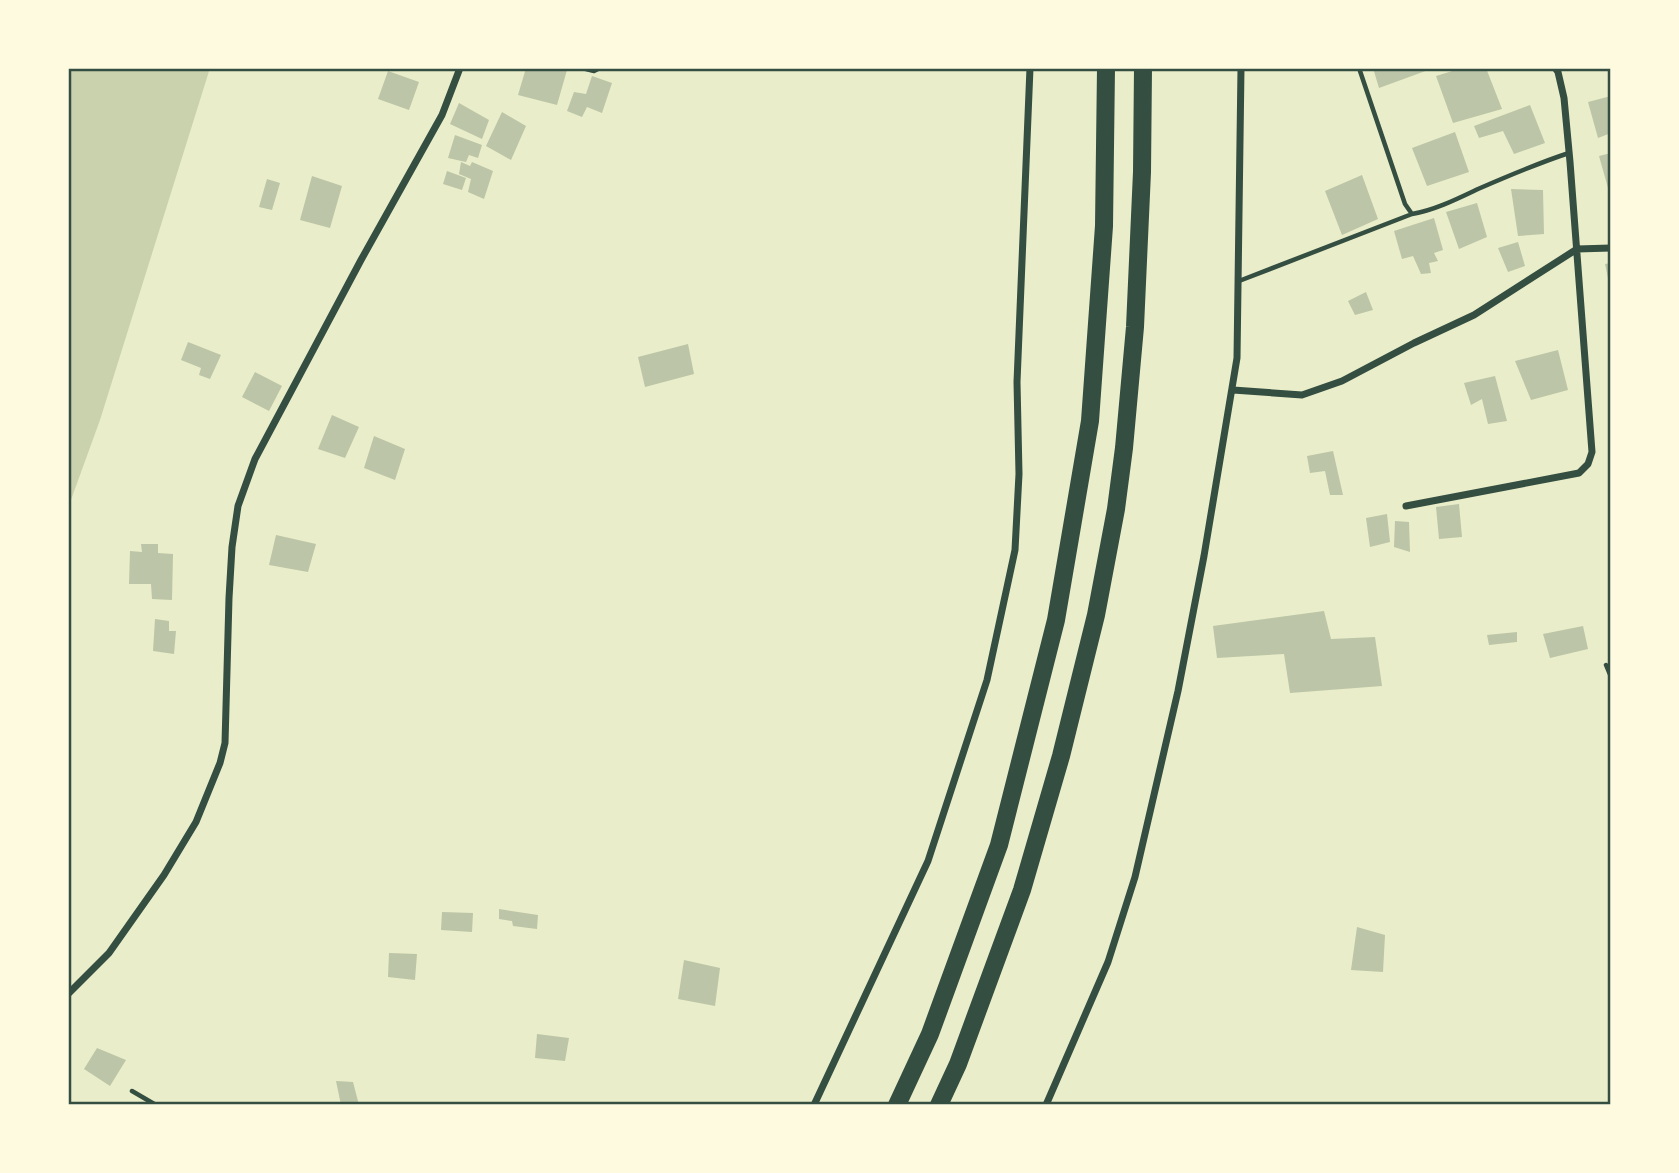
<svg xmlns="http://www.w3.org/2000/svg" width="1679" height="1173" font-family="Ubuntu,sans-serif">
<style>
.green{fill:#cad2ad}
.building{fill:#bcc5a7}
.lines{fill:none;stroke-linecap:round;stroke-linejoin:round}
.service{stroke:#344e41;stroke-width:4.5}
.minor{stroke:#344e41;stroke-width:7}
.motorway{stroke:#344e41;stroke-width:18}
.neatline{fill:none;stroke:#344e41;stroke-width:2.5}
</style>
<rect width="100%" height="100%" fill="#e9edc9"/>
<path class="green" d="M 68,68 L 210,68 L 100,420 L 68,508 Z"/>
<path class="building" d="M 526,68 L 559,68 L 567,70 L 557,105 L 518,95 Z
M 1373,68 L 1431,68 L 1431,69 L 1379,88 Z
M 1462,68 L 1486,68 L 1502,109 L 1453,123 L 1436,76 Z
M 388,71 L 419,82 L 409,110 L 378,99 Z
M 592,76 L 612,83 L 602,113 L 587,107 L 582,117 L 567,111 L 574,92 L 586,94 Z
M 1611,96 L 1611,133 L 1598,138 L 1588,102 Z
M 459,103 L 489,120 L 482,139 L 450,124 Z
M 1530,105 L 1545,143 L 1514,154 L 1503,131 L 1479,138 L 1474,126 Z
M 502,112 L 526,126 L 511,160 L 486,146 Z
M 1455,132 L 1469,172 L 1427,186 L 1412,148 Z
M 455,135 L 482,145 L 478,158 L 469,155 L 466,162 L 448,158 Z
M 1611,153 L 1611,187 L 1608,188 L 1599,156 Z
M 461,162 L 470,166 L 472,162 L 493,171 L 484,199 L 468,192 L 471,179 L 459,174 Z
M 447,171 L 466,178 L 462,190 L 443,184 Z
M 1362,175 L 1378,219 L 1342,235 L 1325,191 Z
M 312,176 L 342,186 L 330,228 L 300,220 Z
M 267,179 L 280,183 L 272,210 L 259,207 Z
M 1511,189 L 1543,190 L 1544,234 L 1518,236 Z
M 1477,203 L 1487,237 L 1459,249 L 1446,212 Z
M 1434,218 L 1443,250 L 1434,253 L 1438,261 L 1429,263 L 1431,273 L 1421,274 L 1413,256 L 1402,259 L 1394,231 Z
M 1518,242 L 1525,266 L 1508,272 L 1498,248 Z
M 1611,263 L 1611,288 L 1610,288 L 1605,264 Z
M 1366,292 L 1373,310 L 1355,315 L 1348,301 Z
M 188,342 L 221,355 L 210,379 L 199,375 L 201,368 L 181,360 Z
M 688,344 L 694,374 L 645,387 L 638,357 Z
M 1558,350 L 1568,390 L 1531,400 L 1515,361 Z
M 255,372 L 282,386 L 269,411 L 242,397 Z
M 1495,376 L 1507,421 L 1488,424 L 1482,399 L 1471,405 L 1464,383 Z
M 332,415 L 359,427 L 345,458 L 318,449 Z
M 374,436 L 405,449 L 395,480 L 364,468 Z
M 1333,451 L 1343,495 L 1330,495 L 1325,471 L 1310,473 L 1307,456 Z
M 1459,504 L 1462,537 L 1439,539 L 1436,507 Z
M 1387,514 L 1390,542 L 1370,547 L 1366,518 Z
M 1395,521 L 1409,522 L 1410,552 L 1394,547 Z
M 276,535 L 316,544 L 308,572 L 269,565 Z
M 141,544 L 158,544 L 158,553 L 173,554 L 172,600 L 152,599 L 151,584 L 129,584 L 130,551 L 142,552 Z
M 1324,611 L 1331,639 L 1375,637 L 1382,686 L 1290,693 L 1284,654 L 1217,658 L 1213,626 Z
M 155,619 L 169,621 L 169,631 L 176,631 L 174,654 L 153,651 Z
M 1583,626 L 1588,649 L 1550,658 L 1543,634 Z
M 1517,632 L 1517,642 L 1489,645 L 1487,635 Z
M 499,909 L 538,915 L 537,929 L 513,926 L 512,921 L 499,919 Z
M 442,912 L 473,913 L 472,932 L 441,930 Z
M 1357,927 L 1385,935 L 1383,972 L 1351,970 Z
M 389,953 L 417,954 L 415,980 L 388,977 Z
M 684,960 L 720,968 L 715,1006 L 678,999 Z
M 537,1034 L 569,1038 L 565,1061 L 535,1058 Z
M 97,1048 L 126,1060 L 110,1086 L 84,1069 Z
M 336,1081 L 353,1082 L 359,1105 L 341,1105 Z"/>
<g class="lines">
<path class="service" d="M 582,68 L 594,71 L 600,68
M 1359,68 L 1405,204 L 1412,214 C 1435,210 1457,199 1478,189 C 1508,176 1538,163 1569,153
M 1239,281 L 1412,214
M 1606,665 L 1611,677
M 132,1091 L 156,1105"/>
<path class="minor" d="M 1233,390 L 1302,395 L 1342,381 L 1414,343 L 1474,315 L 1577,249 L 1611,248
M 1406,506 L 1579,473 L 1588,464 L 1592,452 L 1570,162 L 1564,98 L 1558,72 L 1555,68
M 68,994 L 109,953 L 164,875 L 196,822 L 220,763 L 225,743 L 229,598 L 232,547 L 238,506 L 255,459 L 361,260 L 442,115 L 460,68
M 814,1105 L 928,861 L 987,680 L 1015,550 L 1019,474 L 1017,382 L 1030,68
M 1046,1105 L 1108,962 L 1135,877 L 1178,691 L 1204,556 L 1237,358 L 1241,68"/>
<path class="motorway" d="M 897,1105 L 930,1034 L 999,845 L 1056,620 L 1090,421 L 1104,226 L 1106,68
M 939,1105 L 958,1064 L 1022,890 L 1061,756 L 1096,615 L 1116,509 L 1124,448 L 1135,327 L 1142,172 L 1143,68"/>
</g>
<rect width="1679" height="1173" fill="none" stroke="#fefae0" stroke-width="140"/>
<rect x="70" y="70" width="1539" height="1033" class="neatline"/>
</svg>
